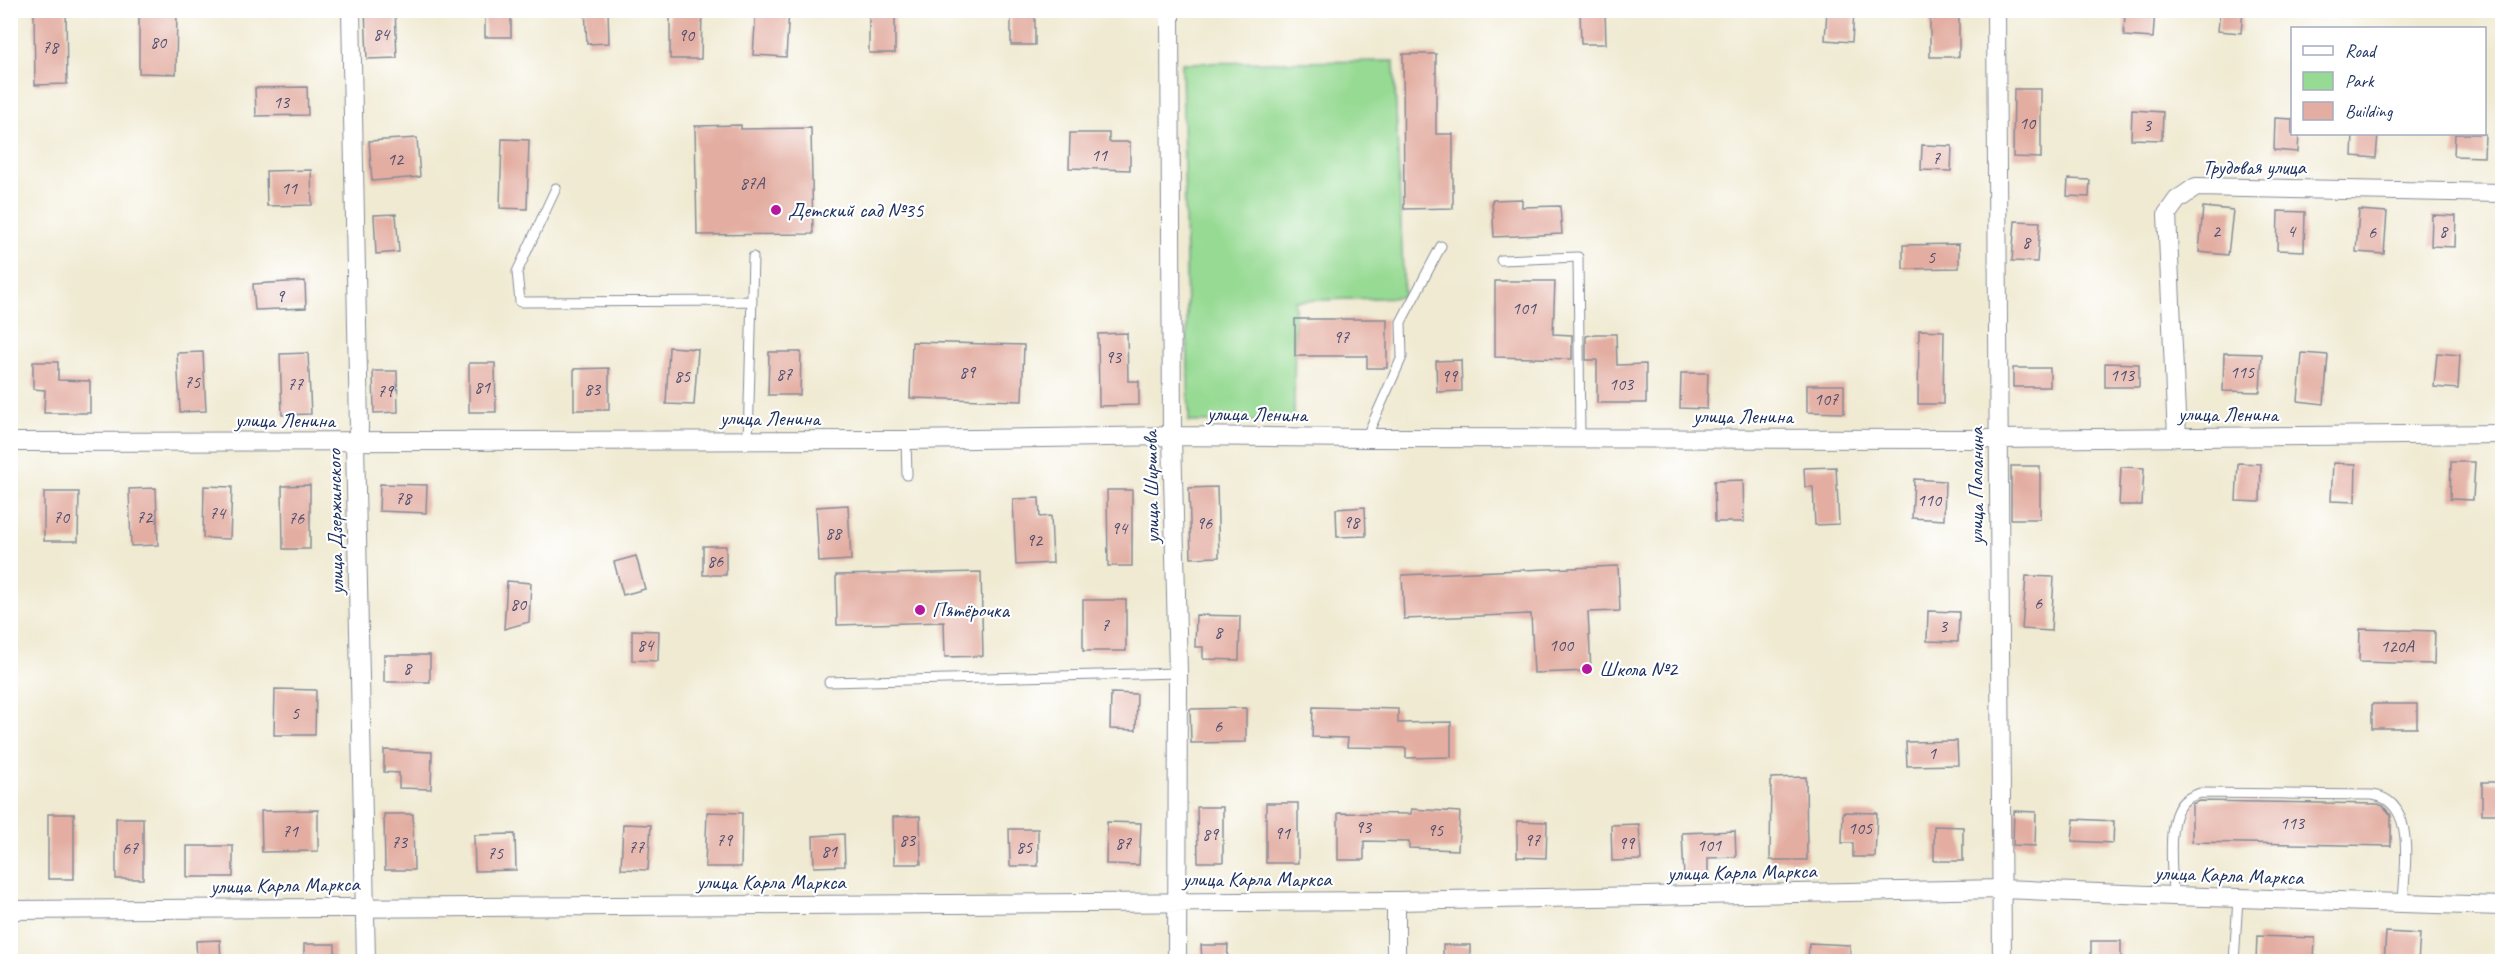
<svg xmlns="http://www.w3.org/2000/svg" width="2513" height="972" font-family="Caveat,sans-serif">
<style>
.green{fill:#96da93;stroke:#588478;stroke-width:1.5}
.building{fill:#e3ada1}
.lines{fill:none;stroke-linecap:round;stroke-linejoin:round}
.service-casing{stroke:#868c98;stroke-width:11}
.minor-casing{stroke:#868c98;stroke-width:20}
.service{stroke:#fff;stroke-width:9}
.minor{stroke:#fff;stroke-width:18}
.poi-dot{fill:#b5179e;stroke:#fff;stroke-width:2}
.labels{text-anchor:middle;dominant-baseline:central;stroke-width:4.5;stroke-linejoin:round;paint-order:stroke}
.number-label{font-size:18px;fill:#4d4e6f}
.street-label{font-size:21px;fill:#1b2f5e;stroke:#fff}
.poi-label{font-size:21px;fill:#1b2f5e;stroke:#fff;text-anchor:start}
</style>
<rect width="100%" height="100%" fill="#fff"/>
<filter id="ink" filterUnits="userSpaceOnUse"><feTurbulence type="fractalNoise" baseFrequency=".0167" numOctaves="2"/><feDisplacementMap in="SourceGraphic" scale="12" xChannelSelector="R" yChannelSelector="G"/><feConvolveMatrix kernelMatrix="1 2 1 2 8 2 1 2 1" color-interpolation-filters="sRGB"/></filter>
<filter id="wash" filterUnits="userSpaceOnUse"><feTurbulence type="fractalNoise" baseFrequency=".008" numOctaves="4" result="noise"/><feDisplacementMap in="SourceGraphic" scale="24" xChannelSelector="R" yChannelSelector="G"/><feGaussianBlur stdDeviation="1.35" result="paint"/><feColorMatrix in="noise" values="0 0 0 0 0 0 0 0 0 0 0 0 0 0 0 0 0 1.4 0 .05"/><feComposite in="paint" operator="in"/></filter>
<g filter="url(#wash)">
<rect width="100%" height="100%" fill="#f0ead2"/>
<path class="green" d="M 1394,61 L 1404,297 L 1295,301 L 1294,421 L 1189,422 L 1182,63 Z"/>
<g id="blocks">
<path class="building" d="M 34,10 L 66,10 L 67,84 L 35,85 Z
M 139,10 L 177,10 L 176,74 L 139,73 Z
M 365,10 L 395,10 L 397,58 L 367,59 Z
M 485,10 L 511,10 L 511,37 L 485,37 Z
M 585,10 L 608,10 L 609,43 L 587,44 Z
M 670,10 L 702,10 L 701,59 L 670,59 Z
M 756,10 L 789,10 L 786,57 L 753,55 Z
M 869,10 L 895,10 L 895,53 L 869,53 Z
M 1011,10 L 1035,10 L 1035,45 L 1011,45 Z
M 1580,10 L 1605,10 L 1606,44 L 1581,44 Z
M 1827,10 L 1854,12 L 1852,42 L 1825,40 Z
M 1930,10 L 1959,10 L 1959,57 L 1930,57 Z
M 2125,10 L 2155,10 L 2153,38 L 2124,36 Z
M 2220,10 L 2243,10 L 2241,33 L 2218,31 Z
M 1403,54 L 1436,54 L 1436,134 L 1453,134 L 1453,208 L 1404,209 Z
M 307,87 L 308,115 L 256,116 L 255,88 Z
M 2014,89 L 2041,89 L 2041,158 L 2013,157 Z
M 2132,110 L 2163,112 L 2162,140 L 2131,139 Z
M 2275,118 L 2292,119 L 2292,134 L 2299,134 L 2298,152 L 2274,150 Z
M 741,125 L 741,129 L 811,128 L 813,234 L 697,235 L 695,126 Z
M 1070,133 L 1109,133 L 1109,142 L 1130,142 L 1130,170 L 1069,168 Z
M 2353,134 L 2378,134 L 2376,158 L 2352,156 Z
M 2455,134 L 2485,134 L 2484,157 L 2454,156 Z
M 417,138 L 420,177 L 372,181 L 369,141 Z
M 502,139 L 529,140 L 527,209 L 500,208 Z
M 1922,145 L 1952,146 L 1951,171 L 1921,170 Z
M 311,170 L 312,205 L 267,206 L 266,171 Z
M 2068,179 L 2090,180 L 2089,197 L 2067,196 Z
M 1522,199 L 1522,207 L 1560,206 L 1562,234 L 1494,237 L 1492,200 Z
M 2203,207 L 2233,210 L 2228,255 L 2199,252 Z
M 2359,210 L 2387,212 L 2384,254 L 2356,252 Z
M 2278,211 L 2305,212 L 2304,251 L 2277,250 Z
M 396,214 L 399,252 L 376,254 L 374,215 Z
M 2432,215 L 2456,216 L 2455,247 L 2431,246 Z
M 2015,221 L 2040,222 L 2037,262 L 2012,261 Z
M 1959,244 L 1959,268 L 1903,269 L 1903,245 Z
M 305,281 L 306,308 L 255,310 L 253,284 Z
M 1495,281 L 1555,281 L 1553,334 L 1572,335 L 1572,359 L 1495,357 Z
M 1295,319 L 1387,319 L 1387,368 L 1367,368 L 1367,356 L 1295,356 Z
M 1919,330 L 1944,331 L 1943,404 L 1918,404 Z
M 1127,333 L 1128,381 L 1139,381 L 1139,405 L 1099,406 L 1098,334 Z
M 1596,334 L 1616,334 L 1617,365 L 1646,364 L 1646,403 L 1597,403 L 1597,360 L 1586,360 L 1586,336 Z
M 912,342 L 1024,345 L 1022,401 L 910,398 Z
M 669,347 L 698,349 L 694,405 L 666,404 Z
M 203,352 L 206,411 L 180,412 L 177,353 Z
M 769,352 L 801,352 L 800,395 L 768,395 Z
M 308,353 L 311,414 L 282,415 L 280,354 Z
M 2224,353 L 2262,354 L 2260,392 L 2223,391 Z
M 2302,353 L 2328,355 L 2324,404 L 2298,401 Z
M 2437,353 L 2460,355 L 2458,389 L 2434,387 Z
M 1461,360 L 1462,391 L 1437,392 L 1436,361 Z
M 33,362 L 58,362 L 58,380 L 90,381 L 90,413 L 44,413 L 45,390 L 33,389 Z
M 469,363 L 495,363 L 496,412 L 469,412 Z
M 2105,363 L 2139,364 L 2139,387 L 2105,387 Z
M 609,368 L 609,410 L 574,410 L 574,369 Z
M 2013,368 L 2050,368 L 2050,387 L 2013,387 Z
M 373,371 L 397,371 L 398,412 L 374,413 Z
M 1681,373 L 1708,373 L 1707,409 L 1680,408 Z
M 1807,385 L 1844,385 L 1844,413 L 1807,412 Z
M 2451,462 L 2475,462 L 2473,500 L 2450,499 Z
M 2238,463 L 2261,464 L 2260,502 L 2236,501 Z
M 2333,463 L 2356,464 L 2355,502 L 2331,501 Z
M 2011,466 L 2040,466 L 2040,519 L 2011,519 Z
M 1836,467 L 1839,524 L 1815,525 L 1813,487 L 1805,487 L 1804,468 Z
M 2121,467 L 2144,468 L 2142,505 L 2119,505 Z
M 1914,479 L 1945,481 L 1944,520 L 1912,518 Z
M 1743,480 L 1744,522 L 1715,522 L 1714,481 Z
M 380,484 L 427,485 L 426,513 L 379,511 Z
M 310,485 L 310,549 L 283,549 L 282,486 Z
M 204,486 L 232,487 L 230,539 L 203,538 Z
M 1217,487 L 1219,557 L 1191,558 L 1189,488 Z
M 156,488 L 158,545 L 131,546 L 129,489 Z
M 1107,490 L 1132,490 L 1132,566 L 1108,566 Z
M 44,492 L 79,492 L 78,541 L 44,541 Z
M 1039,498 L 1040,517 L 1051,516 L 1053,563 L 1016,565 L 1013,499 Z
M 848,505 L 851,560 L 819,562 L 816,507 Z
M 1365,507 L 1366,536 L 1337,537 L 1336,509 Z
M 703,546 L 726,546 L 726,575 L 703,575 Z
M 636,556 L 645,589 L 623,595 L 614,562 Z
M 1618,566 L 1620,611 L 1588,612 L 1591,671 L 1534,673 L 1531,614 L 1404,619 L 1402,575 Z
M 981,572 L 983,656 L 945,657 L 944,622 L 837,625 L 836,575 Z
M 2026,576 L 2054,577 L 2051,631 L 2022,629 Z
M 507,581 L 531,583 L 529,622 L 504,629 Z
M 1083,600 L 1126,600 L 1126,651 L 1083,651 Z
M 1928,611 L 1959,612 L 1958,642 L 1927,641 Z
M 1196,615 L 1240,616 L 1239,660 L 1203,659 L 1203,647 L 1195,647 Z
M 2360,629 L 2435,631 L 2434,664 L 2359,662 Z
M 632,630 L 659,631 L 658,661 L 632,660 Z
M 384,655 L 430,655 L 430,682 L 384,682 Z
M 275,689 L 316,690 L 315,735 L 274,735 Z
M 1111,693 L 1137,694 L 1136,730 L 1110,729 Z
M 2372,704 L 2417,704 L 2417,728 L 2372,728 Z
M 1313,707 L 1398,709 L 1398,723 L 1451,722 L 1451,757 L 1406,758 L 1406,748 L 1347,747 L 1348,738 L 1312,737 Z
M 1246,708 L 1246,742 L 1191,743 L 1190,709 Z
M 1957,741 L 1958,765 L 1907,766 L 1906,742 Z
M 384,750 L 432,752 L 431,789 L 399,788 L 399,773 L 384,772 Z
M 1806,777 L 1807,860 L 1770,860 L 1771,778 Z
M 2482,782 L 2501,782 L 2501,814 L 2482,814 Z
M 2199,801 L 2378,804 L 2383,806 L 2391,815 L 2391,846 L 2192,842 L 2192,804 Z
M 1266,803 L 1298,803 L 1298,863 L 1266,863 Z
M 1197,807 L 1223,807 L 1223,862 L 1198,862 Z
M 1411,809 L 1460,812 L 1458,850 L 1409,848 L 1409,842 L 1364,841 L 1364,860 L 1338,860 L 1338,813 L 1411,814 Z
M 318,810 L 318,851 L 262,852 L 261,811 Z
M 2014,811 L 2036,812 L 2035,846 L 2013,845 Z
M 707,812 L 742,813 L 741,867 L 705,867 Z
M 1843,812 L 1877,813 L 1875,857 L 1853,857 L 1853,843 L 1842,843 Z
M 48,814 L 74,814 L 74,879 L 48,879 Z
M 384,814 L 413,814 L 414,870 L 385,870 Z
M 920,816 L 921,864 L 894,864 L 893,817 Z
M 116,818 L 143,818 L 143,879 L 116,879 Z
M 2074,819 L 2114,821 L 2113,843 L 2072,841 Z
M 1517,821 L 1547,822 L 1546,858 L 1517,857 Z
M 1107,822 L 1141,823 L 1139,865 L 1106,864 Z
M 623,824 L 651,825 L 648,870 L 621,869 Z
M 1639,824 L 1641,860 L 1612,861 L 1611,825 Z
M 1934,826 L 1963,827 L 1963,861 L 1934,861 Z
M 1009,829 L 1038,829 L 1038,866 L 1010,866 Z
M 1735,831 L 1736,857 L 1708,858 L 1708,878 L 1684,879 L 1682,833 Z
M 515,834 L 516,870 L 475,871 L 474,835 Z
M 844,834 L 845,866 L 814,867 L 813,836 Z
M 187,846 L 233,846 L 233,877 L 187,877 Z
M 2386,932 L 2420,934 L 2418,962 L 2384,962 Z
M 2257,936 L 2315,938 L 2314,962 L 2256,962 Z
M 220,940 L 221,962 L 197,962 L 196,941 Z
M 2091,941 L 2121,941 L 2121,962 L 2091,962 Z
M 1809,943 L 1850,945 L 1850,962 L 1808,962 Z
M 304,944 L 335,944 L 335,962 L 304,962 Z
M 1201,945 L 1228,945 L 1227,962 L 1202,962 Z
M 1443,945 L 1470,945 L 1470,962 L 1443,962 Z"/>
</g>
</g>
<g filter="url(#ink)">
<use href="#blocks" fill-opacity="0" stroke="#868c98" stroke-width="1.5"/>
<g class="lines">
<g class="service-casing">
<path id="service" d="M 556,188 L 517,272 L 520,302 L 752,301
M 1501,260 L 1578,257 L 1580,438
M 1366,438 L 1402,357 L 1401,322 L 1441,246
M 906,440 L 907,475
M 748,441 L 753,257
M 829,682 L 1178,673
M 2173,896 C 2173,872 2164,813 2187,799 C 2191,796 2196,795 2200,793 L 2372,795 C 2418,800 2404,871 2403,903
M 2234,962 L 2238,898"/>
</g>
<g class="minor-casing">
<path id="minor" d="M 351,10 L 359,429 L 355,442 L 366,962
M 1170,10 L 1172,436 L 1178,673 L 1177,962
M 1996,10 L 2002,962
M 2177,437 L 2167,214 L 2177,200 L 2196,187 L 2502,193
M 10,442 L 906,440 L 1172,436 L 1366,438 L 1999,439 L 2502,434
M 10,910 L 1396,901 L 2003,889 L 2173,896 L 2502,906
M 1396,962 L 1396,901"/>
</g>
<use href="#service" class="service"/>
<use href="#minor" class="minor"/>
</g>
</g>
<g class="poi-dot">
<circle cx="776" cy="210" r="6"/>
<circle cx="920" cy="610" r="6"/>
<circle cx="1587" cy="669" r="6"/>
</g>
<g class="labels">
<g class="number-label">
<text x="381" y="34">84</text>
<text x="686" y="35">90</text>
<text x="158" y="42">80</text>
<text x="50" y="47">78</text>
<text x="281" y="102">13</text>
<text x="2027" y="123">10</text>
<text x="2147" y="125">3</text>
<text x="1099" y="155">11</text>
<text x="1936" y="158">7</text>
<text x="395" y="159">12</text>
<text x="752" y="183">87А</text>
<text x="289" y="188">11</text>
<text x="2216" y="231">2</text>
<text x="2291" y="231">4</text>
<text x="2443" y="231">8</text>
<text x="2372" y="232">6</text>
<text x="2026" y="242">8</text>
<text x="1931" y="257">5</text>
<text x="280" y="296">9</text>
<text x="1524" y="308">101</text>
<text x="1341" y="337">97</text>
<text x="1113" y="357">93</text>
<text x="967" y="372">89</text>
<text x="2242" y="372">115</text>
<text x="784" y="374">87</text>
<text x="2122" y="375">113</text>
<text x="682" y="376">85</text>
<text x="1449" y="376">99</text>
<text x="192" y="382">75</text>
<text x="295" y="384">77</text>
<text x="1621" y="384">103</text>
<text x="482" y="387">81</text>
<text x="592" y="389">83</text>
<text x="385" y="391">79</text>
<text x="1826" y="399">107</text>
<text x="403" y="498">78</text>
<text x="1929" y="500">110</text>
<text x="217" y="513">74</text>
<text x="61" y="517">70</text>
<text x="144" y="517">72</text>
<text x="296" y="518">76</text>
<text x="1351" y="522">98</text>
<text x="1204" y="523">96</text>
<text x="1119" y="528">94</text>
<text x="833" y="533">88</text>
<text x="1034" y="540">92</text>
<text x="715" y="561">86</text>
<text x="2038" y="603">6</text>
<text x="518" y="604">80</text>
<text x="1105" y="625">7</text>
<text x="1943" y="626">3</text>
<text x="1218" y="632">8</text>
<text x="645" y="645">84</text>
<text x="1561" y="645">100</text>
<text x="2397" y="646">120А</text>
<text x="407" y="668">8</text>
<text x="295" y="713">5</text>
<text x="1218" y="726">6</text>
<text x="1932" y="753">1</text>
<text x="2292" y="823">113</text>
<text x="1363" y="827">93</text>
<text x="1860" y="828">105</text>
<text x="1435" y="830">95</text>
<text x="290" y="831">71</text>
<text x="1282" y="833">91</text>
<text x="1210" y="834">89</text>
<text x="724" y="840">79</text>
<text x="907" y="840">83</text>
<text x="1532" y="840">97</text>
<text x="399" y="842">73</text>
<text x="1123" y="843">87</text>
<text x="1626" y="843">99</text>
<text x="1709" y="845">101</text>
<text x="636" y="847">77</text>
<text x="1024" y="847">85</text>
<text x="130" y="848">67</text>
<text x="829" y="851">81</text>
<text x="495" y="853">75</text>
</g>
<g class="street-label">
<text x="2254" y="167">Трудовая улица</text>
<text transform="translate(1257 414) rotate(1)">улица Ленина</text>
<text x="2228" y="414">улица Ленина</text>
<text x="1743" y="416">улица Ленина</text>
<text x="770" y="418">улица Ленина</text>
<text x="285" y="420">улица Ленина</text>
<text transform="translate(1976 486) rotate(-90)">улица Папанина</text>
<text transform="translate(1151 487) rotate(-91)">улица Ширшова</text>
<text transform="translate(335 522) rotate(-91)">улица Дзержинского</text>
<text transform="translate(1742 872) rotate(-1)">улица Карла Маркса</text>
<text transform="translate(2229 875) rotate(2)">улица Карла Маркса</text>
<text x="1257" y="879">улица Карла Маркса</text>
<text x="771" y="882">улица Карла Маркса</text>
<text transform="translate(285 885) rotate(-1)">улица Карла Маркса</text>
</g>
<g class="poi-label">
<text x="788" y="210">Детский сад №35</text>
<text x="932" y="610">Пятёрочка</text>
<text x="1599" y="669">Школа №2</text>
</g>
</g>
<rect width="2513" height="972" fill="none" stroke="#fff" stroke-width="36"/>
<rect x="2291" y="27" width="195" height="108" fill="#ffffff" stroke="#a4acbf" stroke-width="1.5"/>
<rect x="2303" y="46" width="30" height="9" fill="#ffffff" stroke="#a4acbf" stroke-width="1.5"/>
<text x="2345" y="57" font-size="18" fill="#1b2f5e">Road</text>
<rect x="2303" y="72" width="30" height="18" fill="#96da93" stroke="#a4acbf" stroke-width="1.5"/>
<text x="2345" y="87" font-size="18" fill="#1b2f5e">Park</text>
<rect x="2303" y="102" width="30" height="18" fill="#e3ada1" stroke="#a4acbf" stroke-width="1.5"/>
<text x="2345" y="117" font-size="18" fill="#1b2f5e">Building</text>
</svg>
